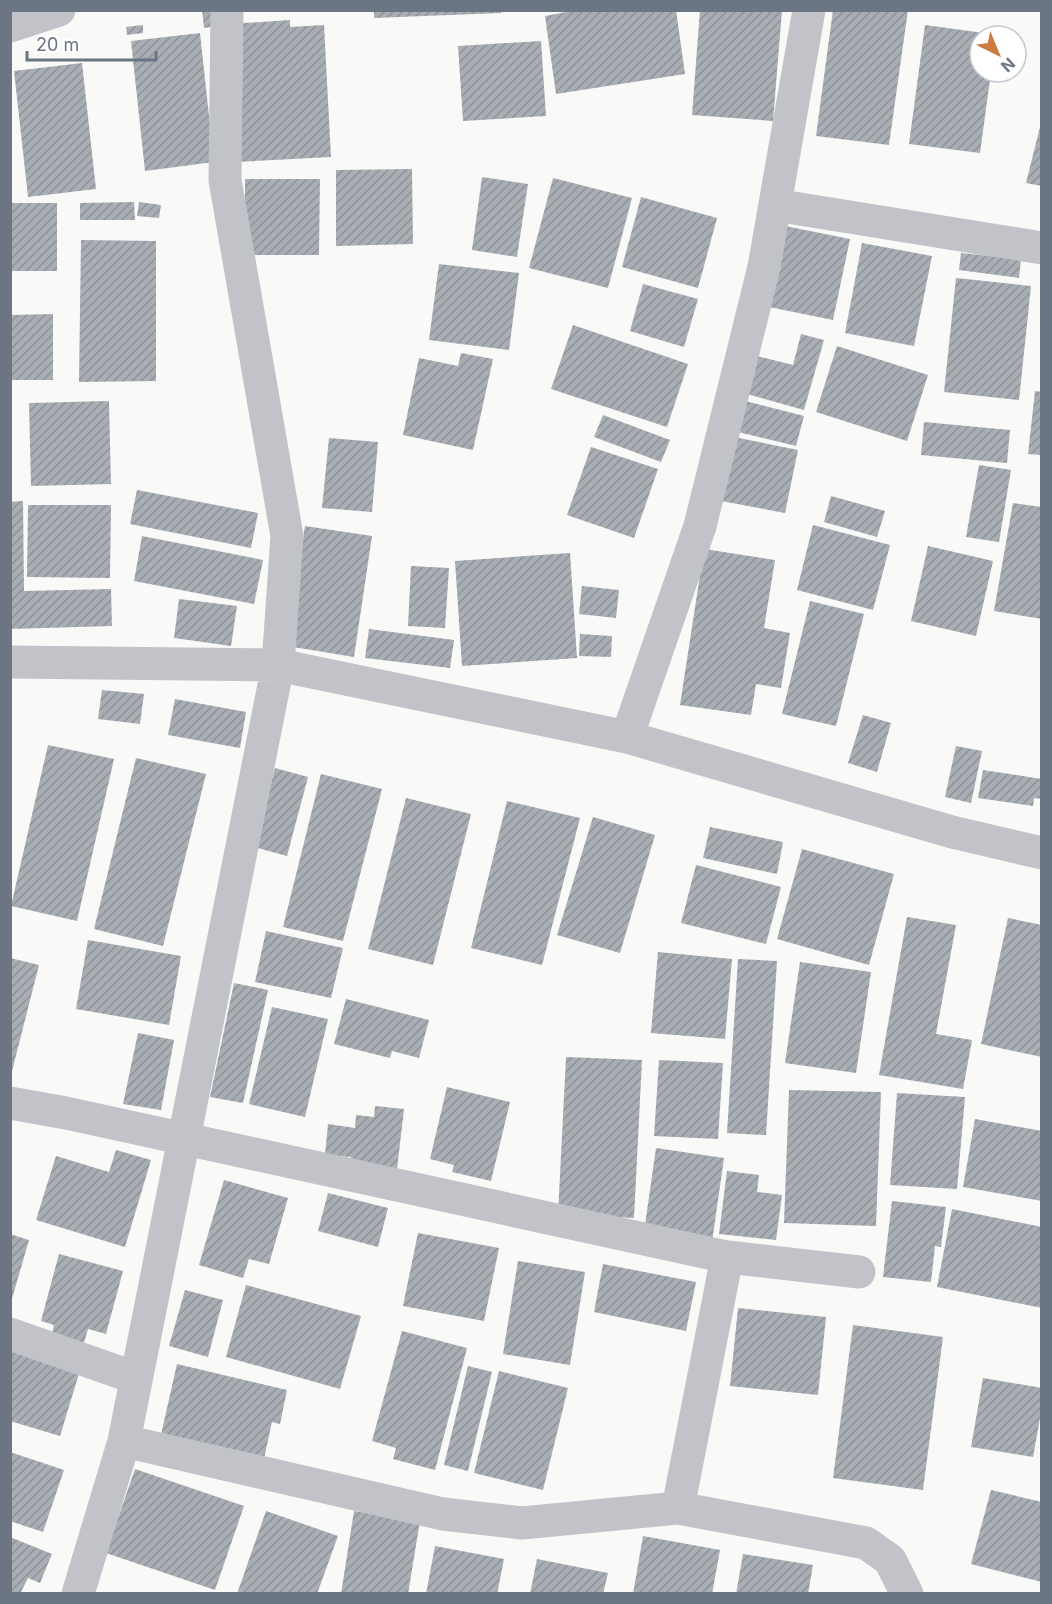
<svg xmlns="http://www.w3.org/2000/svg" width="1052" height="1604" font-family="Inter,sans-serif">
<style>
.building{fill:url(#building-hatch)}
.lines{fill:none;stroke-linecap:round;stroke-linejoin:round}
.minor{stroke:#c1c3c8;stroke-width:33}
</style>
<defs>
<pattern id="building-hatch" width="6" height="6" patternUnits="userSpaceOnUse" patternTransform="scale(1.5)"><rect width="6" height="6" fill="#a9aeb5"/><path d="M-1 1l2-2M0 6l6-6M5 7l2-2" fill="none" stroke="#8e9299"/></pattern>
</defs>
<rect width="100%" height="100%" fill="#f9f9f7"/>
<path class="building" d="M 202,10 L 224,10 L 225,25 L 204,28 Z
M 374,10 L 500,10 L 501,13 L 374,18 Z
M 577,10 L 676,10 L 685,74 L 556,94 L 545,16 Z
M 700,10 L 782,10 L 773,121 L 692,115 Z
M 833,10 L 908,10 L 889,145 L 816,136 Z
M 290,20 L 290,27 L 324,25 L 331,157 L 236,162 L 230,24 Z
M 143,25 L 143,33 L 127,35 L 126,27 Z
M 925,25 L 999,35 L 980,36 L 980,72 L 991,72 L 980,153 L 909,144 Z
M 200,33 L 214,162 L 145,171 L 131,41 Z
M 541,41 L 546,116 L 463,121 L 458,46 Z
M 82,63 L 96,189 L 28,197 L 14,71 Z
M 1041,123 L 1042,123 L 1042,186 L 1026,183 Z
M 412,169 L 413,244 L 336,246 L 336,170 Z
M 482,177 L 528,184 L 517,257 L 472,250 Z
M 553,178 L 632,198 L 608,288 L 529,268 Z
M 245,179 L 320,179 L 319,255 L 245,255 Z
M 641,197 L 717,218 L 698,288 L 622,267 Z
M 134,202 L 135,220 L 80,220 L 80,203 Z
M 139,202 L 161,205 L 159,218 L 137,216 Z
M 10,203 L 57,203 L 57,271 L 10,271 Z
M 780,225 L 850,239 L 833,320 L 764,306 Z
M 81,240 L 156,241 L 156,381 L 79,382 Z
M 862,243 L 932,256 L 914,346 L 845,333 Z
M 961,253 L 1021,259 L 1019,278 L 959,270 Z
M 439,264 L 519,273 L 509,350 L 429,340 Z
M 956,278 L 1031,286 L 1019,400 L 944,392 Z
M 643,284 L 698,299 L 684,347 L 630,331 Z
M 53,314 L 53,380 L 10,380 L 10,315 Z
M 573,325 L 688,364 L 667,427 L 551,389 Z
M 801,334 L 824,340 L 804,410 L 747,394 L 757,356 L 793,365 Z
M 837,346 L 928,375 L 907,441 L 816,412 Z
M 461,353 L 493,359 L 473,450 L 403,435 L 419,358 L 458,366 Z
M 1035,391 L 1042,392 L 1042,455 L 1028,454 Z
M 109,401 L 111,484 L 31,486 L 29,403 Z
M 745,401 L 804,416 L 796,446 L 738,432 Z
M 603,415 L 670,440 L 661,462 L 594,437 Z
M 924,422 L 1010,430 L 1007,463 L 921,455 Z
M 729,436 L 798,450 L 785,513 L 716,500 Z
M 329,438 L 378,442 L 372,512 L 322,508 Z
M 591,447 L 658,469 L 634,538 L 567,515 Z
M 979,465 L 1011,470 L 999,542 L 966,537 Z
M 137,490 L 258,513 L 251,548 L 130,524 Z
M 831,496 L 885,511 L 877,537 L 824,522 Z
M 23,501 L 24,591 L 111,589 L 112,626 L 10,629 L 10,502 Z
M 1013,503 L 1042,507 L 1042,619 L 994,611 Z
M 28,505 L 111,505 L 110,578 L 27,577 Z
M 813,525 L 890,545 L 873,610 L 797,590 Z
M 305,526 L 372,536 L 354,657 L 287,646 Z
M 142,536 L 263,560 L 254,604 L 134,581 Z
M 928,546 L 993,561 L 976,636 L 911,621 Z
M 704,549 L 775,560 L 764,628 L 790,633 L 781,688 L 756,684 L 751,715 L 680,705 Z
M 570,553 L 577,658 L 462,666 L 455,561 Z
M 411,566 L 449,568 L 445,628 L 408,626 Z
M 582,586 L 619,590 L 616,618 L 579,614 Z
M 179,599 L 237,606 L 231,646 L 174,638 Z
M 810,601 L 864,614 L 836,726 L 782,714 Z
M 369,629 L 454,640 L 450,668 L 365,658 Z
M 580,634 L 612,636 L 611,657 L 579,656 Z
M 102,690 L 144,694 L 140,724 L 98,719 Z
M 175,699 L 246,712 L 240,748 L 168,735 Z
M 863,715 L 891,723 L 877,772 L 848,763 Z
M 48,745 L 114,759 L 77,921 L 11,906 Z
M 956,746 L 982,751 L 971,803 L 945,797 Z
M 136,758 L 206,774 L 163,946 L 94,929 Z
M 275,768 L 308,777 L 287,856 L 254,847 Z
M 983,770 L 1042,779 L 1042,799 L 1034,798 L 1033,806 L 978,798 Z
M 321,774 L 382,789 L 343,941 L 283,927 Z
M 406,798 L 471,814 L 433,965 L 368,949 Z
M 507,801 L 580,818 L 542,965 L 471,948 Z
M 593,817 L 655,835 L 620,953 L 557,935 Z
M 710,827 L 783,842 L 777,874 L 703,858 Z
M 802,849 L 894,874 L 869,965 L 777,939 Z
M 696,865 L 781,887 L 766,944 L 681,923 Z
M 907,917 L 956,925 L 936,1034 L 972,1040 L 963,1089 L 879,1075 Z
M 1008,918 L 1042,925 L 1042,1057 L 981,1044 Z
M 266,931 L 343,948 L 331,998 L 255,982 Z
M 88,940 L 181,956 L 169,1025 L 76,1009 Z
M 658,952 L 732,959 L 725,1039 L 651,1033 Z
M 10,958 L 39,965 L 11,1075 L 10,1075 Z
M 738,959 L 777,961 L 766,1135 L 727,1133 Z
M 800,962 L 871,972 L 856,1073 L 785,1063 Z
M 234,983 L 268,990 L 243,1103 L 210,1097 Z
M 346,999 L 429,1020 L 419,1058 L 392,1051 L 390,1058 L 334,1044 Z
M 272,1007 L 328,1019 L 305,1117 L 249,1104 Z
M 138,1033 L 174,1040 L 161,1110 L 123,1104 Z
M 566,1057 L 642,1060 L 634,1218 L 558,1214 Z
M 659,1060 L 723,1063 L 718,1139 L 654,1136 Z
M 447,1087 L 510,1102 L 491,1181 L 452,1172 L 454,1165 L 430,1159 Z
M 789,1090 L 881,1092 L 876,1226 L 784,1223 Z
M 897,1093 L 965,1097 L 957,1189 L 890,1185 Z
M 375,1106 L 404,1109 L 396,1178 L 350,1166 L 351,1157 L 325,1155 L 328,1124 L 355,1128 L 356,1115 L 374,1117 Z
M 975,1119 L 1042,1131 L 1042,1201 L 963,1187 Z
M 656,1148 L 724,1158 L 712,1242 L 644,1232 Z
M 116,1150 L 151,1160 L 125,1247 L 36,1220 L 56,1156 L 109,1172 Z
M 727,1171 L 759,1175 L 757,1192 L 782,1195 L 776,1240 L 719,1234 Z
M 224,1180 L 288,1198 L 269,1264 L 249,1259 L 243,1278 L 199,1265 Z
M 328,1193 L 388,1208 L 378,1247 L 318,1231 Z
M 892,1201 L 946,1207 L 941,1247 L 935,1246 L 931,1282 L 883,1277 Z
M 952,1209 L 1042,1227 L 1042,1308 L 937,1287 Z
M 418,1233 L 499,1248 L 484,1321 L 403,1306 Z
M 10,1234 L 29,1240 L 11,1302 L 10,1301 Z
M 59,1254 L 123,1271 L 106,1334 L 88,1329 L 81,1353 L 50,1344 L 54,1325 L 41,1321 Z
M 518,1261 L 585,1272 L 570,1365 L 503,1354 Z
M 603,1264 L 696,1282 L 686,1331 L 594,1312 Z
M 246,1285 L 361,1316 L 340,1389 L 226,1357 Z
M 185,1290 L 223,1300 L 208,1357 L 169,1346 Z
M 738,1308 L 826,1317 L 818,1395 L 730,1386 Z
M 853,1325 L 943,1337 L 923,1490 L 833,1478 Z
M 402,1331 L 467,1348 L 435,1470 L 393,1459 L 396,1448 L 372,1441 Z
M 10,1346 L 81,1367 L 60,1436 L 10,1421 Z
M 177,1364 L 287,1390 L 280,1424 L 272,1422 L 263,1463 L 160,1439 Z
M 468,1366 L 492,1372 L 468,1471 L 444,1465 Z
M 499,1371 L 568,1388 L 543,1490 L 474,1473 Z
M 983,1378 L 1042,1388 L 1042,1407 L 1033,1457 L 971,1447 Z
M 10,1452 L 64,1470 L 43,1532 L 10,1521 Z
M 135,1469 L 244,1506 L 215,1590 L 106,1553 Z
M 991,1490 L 1042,1502 L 1042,1582 L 971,1564 Z
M 266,1511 L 338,1536 L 317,1594 L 237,1594 Z
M 354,1511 L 420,1521 L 408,1594 L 341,1594 Z
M 643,1536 L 720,1550 L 712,1594 L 633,1594 Z
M 10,1537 L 52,1554 L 40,1583 L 28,1578 L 20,1594 L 10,1594 Z
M 435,1546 L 504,1559 L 497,1594 L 426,1594 Z
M 743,1554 L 813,1565 L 808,1594 L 736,1594 Z
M 537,1559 L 608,1573 L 603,1594 L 530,1594 Z"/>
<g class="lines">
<path class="minor" d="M 10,26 L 59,10
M 775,205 L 1042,248
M 10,662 L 278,665 L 627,737 L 952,832 L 1042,853
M 627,737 L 700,526 L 764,267 L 809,10
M 10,1103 L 66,1113 L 727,1257 L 859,1272
M 10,1334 L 136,1378
M 124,1441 L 443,1514 L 522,1523 L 678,1508 L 866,1543 L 890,1560 L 907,1594
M 678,1508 L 727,1257
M 78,1594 L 124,1441 L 278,665 L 287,536 L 225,180 L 227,10"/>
</g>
<rect width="1052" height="1604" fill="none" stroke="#6c7584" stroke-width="24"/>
<g transform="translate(998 54) rotate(137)"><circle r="28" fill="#ffffff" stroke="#c4c8ce" stroke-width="1.5"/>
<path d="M0-4.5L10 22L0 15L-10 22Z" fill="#ce7b42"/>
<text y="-9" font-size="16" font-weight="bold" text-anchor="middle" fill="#6c7584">N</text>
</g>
<path d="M27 51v9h129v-9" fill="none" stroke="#6c7584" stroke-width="3"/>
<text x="36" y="51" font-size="18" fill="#6c7584" stroke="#ffffff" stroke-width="4.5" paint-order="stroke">20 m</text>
</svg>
